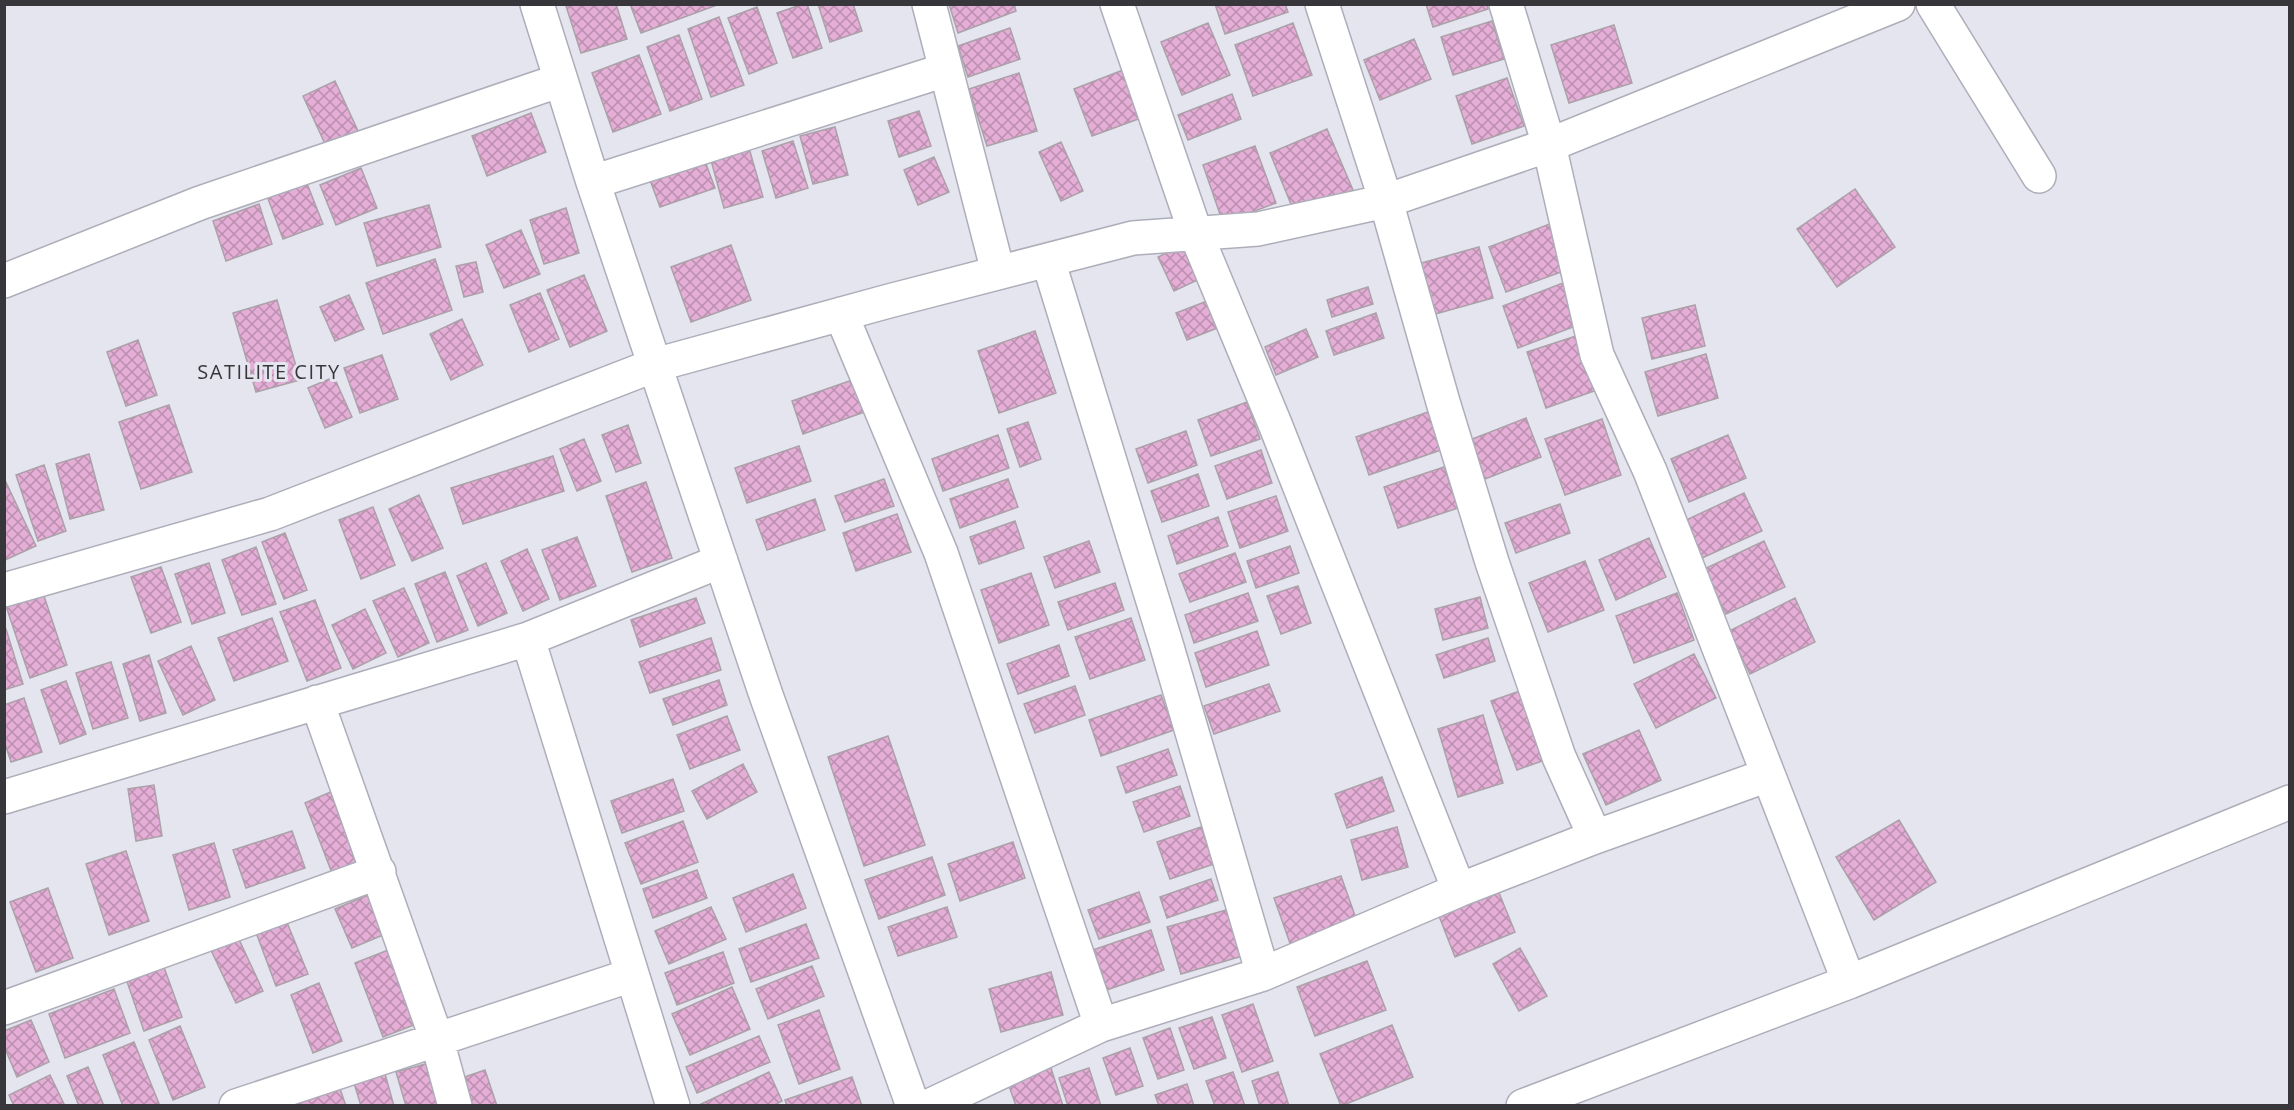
<svg xmlns="http://www.w3.org/2000/svg" width="2294" height="1110" font-family="'Open Sans',sans-serif">
<style>
.building{fill:url(#building-cross-hatch);stroke:#aba1a8;stroke-width:1.5}
.lines{fill:none;stroke-linecap:round;stroke-linejoin:round}
.street-casing{stroke:#adaeb9;stroke-width:36}
.street{stroke:#fff;stroke-width:33}
.labels{text-anchor:middle;dominant-baseline:central;stroke-width:6;stroke-linejoin:round;paint-order:stroke}
.quarter-label{font-size:20px;letter-spacing:1.5px;fill:#36363b;stroke:#e5e5f0}
</style>
<defs>
<pattern id="building-cross-hatch" width="8" height="8" patternUnits="userSpaceOnUse" patternTransform="scale(1.5)"><rect width="8" height="8" fill="#e5aed6"/><path d="M0 0l8 8M0 8l8-8" fill="none" stroke="#ba8eaf"/></pattern>
</defs>
<rect width="100%" height="100%" fill="#e5e5f0"/>
<path class="building" d="M 572,4 L 616,4 L 627,39 L 581,53 L 566,6 Z
M 630,4 L 717,4 L 717,5 L 641,33 Z
M 803,4 L 807,4 L 822,48 L 793,58 L 777,13 Z
M 818,4 L 853,4 L 862,31 L 830,42 Z
M 949,4 L 1014,4 L 1016,11 L 958,33 Z
M 1215,4 L 1285,4 L 1288,12 L 1225,34 Z
M 1426,4 L 1487,4 L 1488,9 L 1433,27 Z
M 757,7 L 777,63 L 749,74 L 728,18 Z
M 719,17 L 744,85 L 711,97 L 688,29 Z
M 1492,21 L 1504,59 L 1453,75 L 1441,37 Z
M 1208,23 L 1230,75 L 1182,95 L 1161,42 Z
M 1293,23 L 1312,75 L 1253,96 L 1235,45 Z
M 1614,25 L 1632,83 L 1569,103 L 1551,45 Z
M 1010,28 L 1020,59 L 968,77 L 958,46 Z
M 679,35 L 702,99 L 670,111 L 647,47 Z
M 1414,39 L 1431,79 L 1380,100 L 1364,60 Z
M 639,55 L 661,114 L 613,132 L 592,73 Z
M 1123,70 L 1141,118 L 1092,136 L 1074,89 Z
M 1019,73 L 1037,131 L 987,146 L 969,89 Z
M 1507,78 L 1524,126 L 1472,144 L 1456,96 Z
M 335,81 L 358,131 L 326,146 L 303,96 Z
M 1232,94 L 1241,119 L 1188,140 L 1178,115 Z
M 919,111 L 931,146 L 899,157 L 888,121 Z
M 531,113 L 546,152 L 487,176 L 472,136 Z
M 835,127 L 848,175 L 813,184 L 800,136 Z
M 1327,129 L 1353,190 L 1295,214 L 1270,153 Z
M 747,141 L 763,197 L 724,208 L 709,153 Z
M 793,141 L 808,188 L 776,198 L 762,151 Z
M 1061,142 L 1083,191 L 1061,201 L 1039,152 Z
M 1255,146 L 1276,203 L 1223,223 L 1203,165 Z
M 702,153 L 715,188 L 660,207 L 647,172 Z
M 934,157 L 949,192 L 918,205 L 904,170 Z
M 361,168 L 377,208 L 336,225 L 320,185 Z
M 306,181 L 323,224 L 283,239 L 267,196 Z
M 1855,189 L 1895,247 L 1837,287 L 1797,229 Z
M 259,204 L 272,244 L 226,261 L 213,221 Z
M 429,205 L 441,247 L 377,266 L 364,223 Z
M 566,208 L 579,253 L 544,264 L 530,220 Z
M 1555,222 L 1572,268 L 1506,292 L 1489,247 Z
M 521,230 L 540,274 L 504,288 L 486,245 Z
M 1185,244 L 1202,278 L 1174,291 L 1158,257 Z
M 731,245 L 751,300 L 691,322 L 671,267 Z
M 1479,247 L 1493,298 L 1428,316 L 1414,265 Z
M 435,259 L 452,310 L 383,334 L 366,283 Z
M 476,262 L 483,292 L 464,297 L 456,266 Z
M 584,275 L 607,331 L 570,347 L 547,290 Z
M 1563,283 L 1578,325 L 1518,348 L 1503,306 Z
M 1368,287 L 1373,304 L 1332,317 L 1327,300 Z
M 540,293 L 559,339 L 529,352 L 510,305 Z
M 349,295 L 364,329 L 335,341 L 320,307 Z
M 1215,298 L 1225,325 L 1187,340 L 1176,313 Z
M 277,300 L 300,380 L 256,392 L 233,313 Z
M 1695,305 L 1705,346 L 1652,359 L 1642,318 Z
M 1376,313 L 1384,338 L 1334,355 L 1326,331 Z
M 462,319 L 483,365 L 451,380 L 430,334 Z
M 1306,329 L 1318,357 L 1276,375 L 1265,347 Z
M 1035,331 L 1056,393 L 999,413 L 978,351 Z
M 1576,336 L 1594,391 L 1546,408 L 1527,352 Z
M 138,340 L 157,395 L 126,406 L 107,352 Z
M 1706,354 L 1718,398 L 1658,416 L 1645,372 Z
M 382,355 L 398,399 L 360,413 L 344,368 Z
M 334,377 L 352,417 L 325,428 L 308,388 Z
M 858,378 L 870,410 L 803,434 L 792,401 Z
M 1247,402 L 1260,439 L 1211,456 L 1198,420 Z
M 169,405 L 192,472 L 141,489 L 119,422 Z
M 1428,412 L 1441,450 L 1369,475 L 1356,437 Z
M 1526,418 L 1541,457 L 1485,479 L 1470,440 Z
M 1602,419 L 1621,475 L 1565,495 L 1545,439 Z
M 1028,422 L 1041,459 L 1020,467 L 1007,429 Z
M 628,425 L 641,463 L 616,472 L 602,435 Z
M 1186,431 L 1197,465 L 1148,483 L 1136,449 Z
M 998,435 L 1009,468 L 943,491 L 932,459 Z
M 1728,435 L 1746,478 L 1689,502 L 1671,459 Z
M 584,439 L 601,481 L 577,491 L 560,449 Z
M 799,446 L 811,481 L 747,503 L 735,468 Z
M 1261,450 L 1272,483 L 1227,499 L 1215,466 Z
M 89,454 L 104,510 L 70,519 L 56,464 Z
M 553,456 L 564,491 L 463,524 L 451,488 Z
M 44,465 L 66,531 L 38,541 L 16,475 Z
M 1444,467 L 1458,508 L 1398,528 L 1384,487 Z
M 1198,474 L 1209,506 L 1162,522 L 1151,491 Z
M 4,478 L 36,546 L 5,560 L 4,559 Z
M 884,479 L 894,506 L 845,522 L 835,496 Z
M 1008,479 L 1018,507 L 960,528 L 950,499 Z
M 646,482 L 672,558 L 632,572 L 606,496 Z
M 1744,493 L 1762,531 L 1702,558 L 1684,521 Z
M 419,495 L 443,548 L 412,561 L 389,509 Z
M 1276,496 L 1288,531 L 1240,548 L 1228,512 Z
M 815,499 L 825,530 L 767,550 L 756,520 Z
M 1560,504 L 1570,533 L 1516,553 L 1505,523 Z
M 373,507 L 395,565 L 361,579 L 339,520 Z
M 897,514 L 911,552 L 856,571 L 843,533 Z
M 1218,517 L 1228,546 L 1177,564 L 1168,536 Z
M 1015,521 L 1024,548 L 979,564 L 970,537 Z
M 285,533 L 307,590 L 284,599 L 262,542 Z
M 577,537 L 596,586 L 560,600 L 542,550 Z
M 1649,538 L 1666,577 L 1616,600 L 1599,560 Z
M 1089,541 L 1100,572 L 1055,588 L 1044,557 Z
M 1764,541 L 1785,587 L 1726,614 L 1704,569 Z
M 1290,546 L 1299,573 L 1256,588 L 1247,561 Z
M 256,547 L 276,604 L 242,615 L 222,560 Z
M 527,549 L 549,599 L 523,611 L 501,561 Z
M 1235,553 L 1246,582 L 1190,602 L 1179,574 Z
M 1585,561 L 1604,610 L 1548,632 L 1529,583 Z
M 209,563 L 225,613 L 192,624 L 175,574 Z
M 486,563 L 507,613 L 478,626 L 457,576 Z
M 161,567 L 181,622 L 151,633 L 131,577 Z
M 445,572 L 468,630 L 437,642 L 415,584 Z
M 1031,573 L 1049,625 L 999,643 L 981,590 Z
M 1115,583 L 1124,610 L 1068,630 L 1058,602 Z
M 1298,586 L 1311,623 L 1281,634 L 1267,596 Z
M 404,588 L 429,643 L 398,657 L 373,601 Z
M 42,590 L 67,665 L 30,678 L 5,603 Z
M 1248,593 L 1258,621 L 1194,643 L 1185,615 Z
M 1677,593 L 1694,640 L 1634,663 L 1616,616 Z
M 1480,597 L 1488,628 L 1443,640 L 1435,609 Z
M 696,598 L 705,623 L 640,647 L 631,620 Z
M 1795,598 L 1815,642 L 1750,674 L 1729,631 Z
M 315,600 L 341,668 L 307,681 L 280,612 Z
M 365,609 L 386,653 L 353,669 L 332,625 Z
M 272,618 L 288,661 L 234,681 L 218,638 Z
M 1131,618 L 1145,660 L 1090,679 L 1075,637 Z
M 6,629 L 23,684 L 4,690 L 4,630 Z
M 1257,631 L 1269,665 L 1206,687 L 1195,653 Z
M 711,638 L 721,670 L 650,693 L 639,662 Z
M 1488,638 L 1495,661 L 1444,678 L 1436,655 Z
M 1059,645 L 1069,676 L 1018,694 L 1007,664 Z
M 191,646 L 215,700 L 183,715 L 158,661 Z
M 1694,654 L 1716,698 L 1656,728 L 1634,684 Z
M 149,655 L 166,713 L 140,721 L 123,664 Z
M 111,662 L 128,718 L 93,729 L 76,673 Z
M 719,680 L 727,705 L 673,725 L 663,699 Z
M 66,681 L 86,734 L 60,744 L 41,690 Z
M 1269,684 L 1280,711 L 1214,734 L 1204,706 Z
M 1075,686 L 1085,715 L 1035,733 L 1024,704 Z
M 1520,691 L 1545,760 L 1517,770 L 1491,701 Z
M 1161,695 L 1174,730 L 1101,756 L 1089,720 Z
M 24,698 L 42,752 L 11,762 L 4,741 L 4,705 Z
M 1483,715 L 1503,783 L 1458,797 L 1438,729 Z
M 727,716 L 740,750 L 690,769 L 677,735 Z
M 1639,730 L 1661,780 L 1606,805 L 1583,754 Z
M 888,736 L 925,845 L 864,866 L 828,757 Z
M 1168,749 L 1177,775 L 1126,793 L 1117,767 Z
M 743,764 L 757,792 L 707,819 L 692,791 Z
M 1382,777 L 1394,811 L 1347,828 L 1335,794 Z
M 673,779 L 684,811 L 622,833 L 611,801 Z
M 154,785 L 162,836 L 136,841 L 128,789 Z
M 1180,786 L 1190,816 L 1144,832 L 1133,802 Z
M 340,788 L 367,859 L 332,873 L 305,803 Z
M 1899,820 L 1936,882 L 1874,920 L 1836,857 Z
M 683,821 L 698,862 L 641,884 L 625,843 Z
M 1201,827 L 1214,864 L 1170,879 L 1157,842 Z
M 1397,827 L 1408,867 L 1362,880 L 1351,840 Z
M 292,831 L 305,868 L 246,888 L 233,850 Z
M 1013,842 L 1025,878 L 960,901 L 948,864 Z
M 214,843 L 230,897 L 189,910 L 173,855 Z
M 126,851 L 149,921 L 109,935 L 86,864 Z
M 932,857 L 945,895 L 879,919 L 865,880 Z
M 697,870 L 707,898 L 653,918 L 643,889 Z
M 793,874 L 806,908 L 746,932 L 733,898 Z
M 1341,876 L 1358,924 L 1291,946 L 1274,898 Z
M 1211,879 L 1218,900 L 1167,918 L 1160,897 Z
M 48,888 L 73,958 L 36,972 L 10,902 Z
M 1497,888 L 1515,932 L 1455,957 L 1437,911 Z
M 1139,892 L 1150,922 L 1099,939 L 1088,910 Z
M 373,893 L 390,932 L 352,948 L 335,909 Z
M 711,907 L 726,939 L 669,964 L 655,931 Z
M 947,907 L 957,937 L 898,956 L 888,927 Z
M 1233,908 L 1246,955 L 1181,974 L 1167,927 Z
M 284,915 L 308,974 L 276,986 L 254,927 Z
M 806,924 L 819,958 L 751,982 L 739,949 Z
M 1151,930 L 1164,970 L 1101,992 L 1087,952 Z
M 237,935 L 263,991 L 236,1003 L 210,948 Z
M 396,947 L 424,1021 L 383,1037 L 355,963 Z
M 1520,948 L 1547,996 L 1519,1011 L 1493,964 Z
M 723,952 L 734,983 L 677,1005 L 665,973 Z
M 161,959 L 182,1017 L 144,1031 L 124,973 Z
M 1367,961 L 1386,1010 L 1315,1036 L 1297,987 Z
M 812,966 L 824,996 L 768,1019 L 756,989 Z
M 1051,972 L 1063,1015 L 1001,1032 L 989,989 Z
M 319,983 L 342,1041 L 313,1053 L 291,995 Z
M 732,987 L 750,1029 L 690,1055 L 672,1014 Z
M 114,989 L 130,1033 L 65,1058 L 49,1014 Z
M 1253,1004 L 1273,1061 L 1242,1072 L 1222,1015 Z
M 819,1010 L 840,1069 L 799,1084 L 778,1025 Z
M 1212,1017 L 1226,1058 L 1194,1069 L 1179,1028 Z
M 31,1020 L 49,1062 L 17,1077 L 4,1046 L 4,1031 Z
M 1392,1025 L 1413,1077 L 1341,1106 L 1320,1054 Z
M 180,1026 L 205,1087 L 173,1100 L 149,1040 Z
M 1170,1028 L 1184,1070 L 1158,1079 L 1143,1038 Z
M 759,1036 L 770,1062 L 697,1093 L 686,1067 Z
M 134,1042 L 160,1106 L 123,1106 L 103,1055 Z
M 1130,1048 L 1143,1086 L 1116,1095 L 1103,1058 Z
M 429,1063 L 441,1106 L 406,1106 L 396,1072 Z
M 88,1067 L 104,1106 L 79,1106 L 67,1076 Z
M 1051,1068 L 1063,1106 L 1016,1106 L 1008,1083 Z
M 1089,1068 L 1101,1106 L 1068,1106 L 1059,1078 Z
M 485,1070 L 497,1106 L 460,1106 L 453,1081 Z
M 769,1072 L 782,1101 L 773,1106 L 697,1106 Z
M 1233,1072 L 1245,1106 L 1215,1106 L 1206,1081 Z
M 1278,1072 L 1289,1106 L 1260,1106 L 1252,1081 Z
M 385,1074 L 394,1106 L 361,1106 L 354,1083 Z
M 50,1075 L 65,1106 L 14,1106 L 9,1095 Z
M 852,1077 L 862,1106 L 787,1106 L 785,1100 Z
M 1187,1084 L 1194,1106 L 1159,1106 L 1155,1095 Z
M 339,1086 L 346,1106 L 279,1106 Z"/>
<g class="lines">
<g class="street-casing">
<path id="street" d="M 537,4 L 593,182 L 766,695 L 913,1106
M 929,4 L 998,272
M 1117,4 L 1196,234 L 1275,424 L 1459,890
M 1322,4 L 1386,201 L 1443,402 L 1492,562 L 1559,757 L 1595,837
M 1506,4 L 1549,145 L 1597,355 L 1650,471 L 1849,982
M 1933,4 L 2039,176
M 593,182 L 945,70
M 1048,260 L 1165,640 L 1263,974
M 4,281 L 200,203 L 561,80
M 841,314 L 941,553 L 1101,1025
M 4,590 L 270,514 L 655,365 L 889,301 L 1133,238 L 1258,229 L 1386,201 L 1549,145 L 1898,4
M 528,639 L 673,1106
M 317,702 L 437,1040 L 455,1106
M 4,797 L 528,639 L 721,561
M 4,1008 L 379,872
M 236,1106 L 632,975
M 929,1106 L 1101,1025 L 1263,974 L 1459,890 L 1595,837 L 1768,775
M 1523,1106 L 1849,982 L 2290,802"/>
</g>
<use href="#street" class="street"/>
</g>
<g class="labels">
<g class="quarter-label">
<text x="269" y="371">SATILITE CITY</text>
</g>
</g>
<rect width="2294" height="1110" fill="none" stroke="#36363b" stroke-width="12"/>
</svg>
